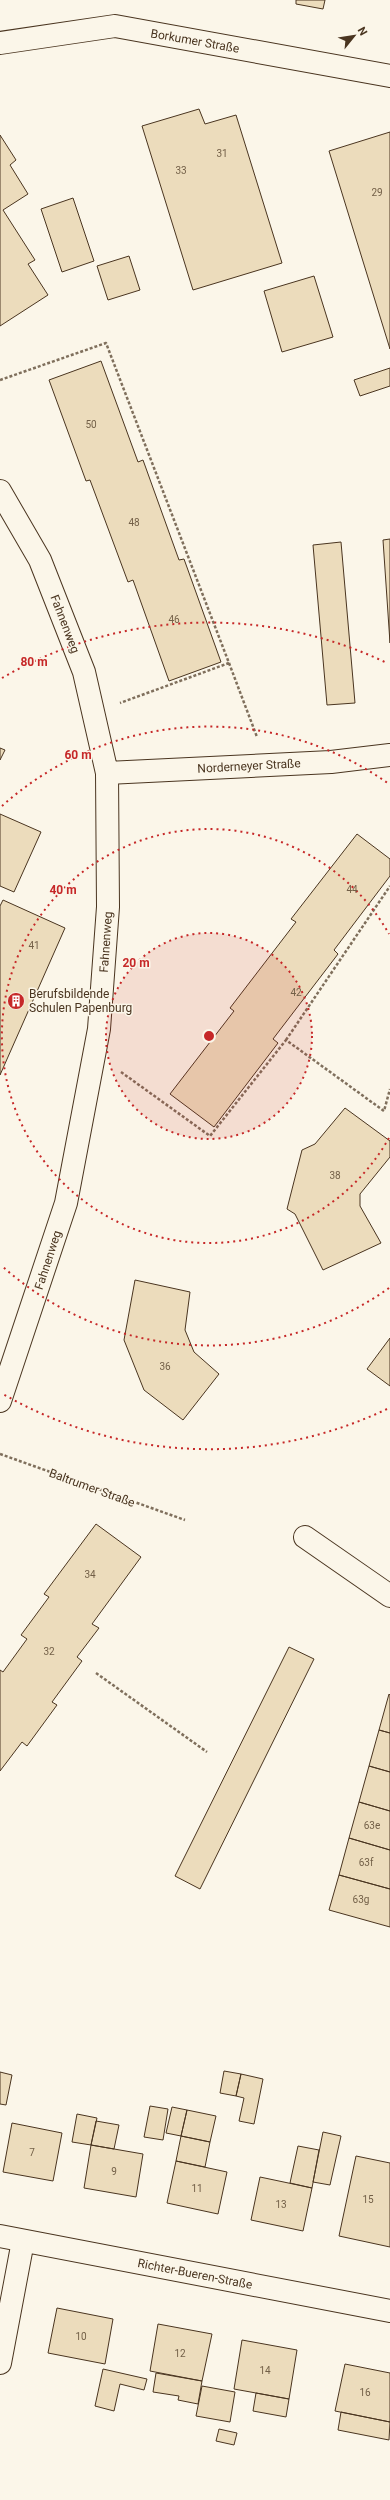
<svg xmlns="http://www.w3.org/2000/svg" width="390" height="2500" font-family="Roboto,sans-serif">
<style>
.building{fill:#ecdcbc;stroke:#4a3520}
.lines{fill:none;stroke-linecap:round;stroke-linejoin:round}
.minor-casing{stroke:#4a3520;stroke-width:24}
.path{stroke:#7f6f5c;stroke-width:2.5;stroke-dasharray:3 2;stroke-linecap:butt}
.minor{stroke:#fbf6e9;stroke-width:22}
.ring{fill:none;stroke:#c62828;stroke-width:2;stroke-dasharray:2 4}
.labels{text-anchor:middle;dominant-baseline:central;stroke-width:3;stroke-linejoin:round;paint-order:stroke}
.number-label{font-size:10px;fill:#725f47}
.street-label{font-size:12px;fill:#4a3520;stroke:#fbf6e9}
.poi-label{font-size:12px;fill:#4a3520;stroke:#fbf6e9;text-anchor:start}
.centre{fill:#c62828;stroke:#fbf6e9;stroke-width:2}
.ring-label{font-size:12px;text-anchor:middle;font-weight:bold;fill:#c62828;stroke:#fbf6e9;stroke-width:3;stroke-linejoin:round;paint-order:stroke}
</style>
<rect width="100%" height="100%" fill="#fbf6e9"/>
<path class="building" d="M 296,0 L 325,0 L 323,9 L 296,4 Z
M 199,109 L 205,124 L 236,115 L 282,263 L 193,290 L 142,126 Z
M 390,132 L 390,349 L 329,151 Z
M 0,135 L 16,160 L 10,165 L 28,194 L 3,210 L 35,260 L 28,264 L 48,295 L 0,326 Z
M 73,198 L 94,261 L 62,272 L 41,209 Z
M 129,256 L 140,290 L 108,300 L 97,266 Z
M 314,276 L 333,337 L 282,352 L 264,291 Z
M 101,361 L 138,462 L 143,460 L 179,560 L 184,559 L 221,662 L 169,681 L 133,580 L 128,582 L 90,480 L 86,481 L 49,380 Z
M 390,368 L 390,386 L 360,396 L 354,380 Z
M 390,539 L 390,643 L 383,540 Z
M 341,542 L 355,703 L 327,705 L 313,545 Z
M 0,748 L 5,750 L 0,760 Z
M 0,814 L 41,832 L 14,892 L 0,886 Z
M 357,834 L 390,859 L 390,876 L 334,950 L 338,954 L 273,1039 L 278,1043 L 214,1127 L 170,1094 L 234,1011 L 230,1008 L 296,922 L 291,919 Z
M 3,900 L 65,928 L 0,1075 L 0,906 Z
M 345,1108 L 390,1141 L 390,1157 L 360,1194 L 360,1206 L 381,1243 L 323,1270 L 295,1214 L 287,1209 L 302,1150 L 315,1144 Z
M 135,1280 L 190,1292 L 185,1330 L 194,1352 L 219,1374 L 183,1420 L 144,1390 L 124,1340 Z
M 390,1338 L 390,1386 L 367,1369 Z
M 96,1524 L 141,1557 L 92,1624 L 99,1628 L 77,1657 L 82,1661 L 52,1702 L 57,1705 L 27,1746 L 22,1742 L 0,1771 L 0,1670 L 3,1672 L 27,1639 L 21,1635 L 49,1597 L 44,1594 Z
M 289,1647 L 314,1659 L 200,1889 L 175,1876 Z
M 389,1694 L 390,1695 L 390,1733 L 379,1730 Z
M 379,1730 L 390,1733 L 390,1772 L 369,1766 Z
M 369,1766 L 390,1772 L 390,1811 L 359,1802 Z
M 359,1802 L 390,1811 L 390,1850 L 349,1838 Z
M 349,1838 L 390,1850 L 390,1889 L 339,1875 Z
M 339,1875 L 390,1889 L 390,1927 L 329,1910 Z
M 224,2071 L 241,2074 L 236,2096 L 220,2093 Z
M 0,2072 L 12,2075 L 6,2105 L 0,2104 Z
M 241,2074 L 263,2079 L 254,2124 L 239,2121 L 244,2098 L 236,2096 Z
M 150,2106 L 168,2109 L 163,2140 L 144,2137 Z
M 172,2107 L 187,2110 L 181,2136 L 166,2133 Z
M 187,2110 L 216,2116 L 210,2142 L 181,2136 Z
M 77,2114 L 97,2118 L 91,2145 L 72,2142 Z
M 96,2121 L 119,2125 L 114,2149 L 91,2145 Z
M 12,2123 L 62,2133 L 53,2181 L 3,2172 Z
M 323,2132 L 341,2136 L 330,2185 L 313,2182 Z
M 181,2136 L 210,2142 L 205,2167 L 176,2161 Z
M 91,2145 L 143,2154 L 136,2197 L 84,2188 Z
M 298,2146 L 319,2150 L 312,2188 L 290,2183 Z
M 356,2156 L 390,2163 L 390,2247 L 339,2236 Z
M 176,2161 L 227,2172 L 218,2214 L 167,2203 Z
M 260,2177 L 312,2188 L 303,2231 L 251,2220 Z
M 57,2308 L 113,2319 L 105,2364 L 48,2353 Z
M 158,2324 L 212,2334 L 202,2381 L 150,2371 Z
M 242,2340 L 297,2350 L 289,2399 L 234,2389 Z
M 345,2364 L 390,2373 L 390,2422 L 335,2411 Z
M 103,2369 L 147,2379 L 144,2390 L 120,2384 L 114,2411 L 95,2406 Z
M 156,2373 L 202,2381 L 198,2404 L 178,2400 L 179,2396 L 153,2392 Z
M 202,2386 L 235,2392 L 230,2422 L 196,2416 Z
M 256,2393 L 289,2399 L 286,2417 L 253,2411 Z
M 341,2412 L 390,2422 L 389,2440 L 338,2430 Z
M 219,2429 L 237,2433 L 234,2445 L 216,2441 Z"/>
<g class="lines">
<g class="minor-casing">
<path id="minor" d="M 0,43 L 115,26 L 390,76
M 0,491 L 40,560 L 84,672 L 107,773 L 108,907 L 99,1029 L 66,1203 L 0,1401
M 107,773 L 331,762 L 390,755
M 305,1537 L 390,1596
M 0,2236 L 390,2311
M 0,2363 L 23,2241"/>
</g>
<path class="path" d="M 0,380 L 106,343 L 229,663 L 120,703
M 229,663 L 257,737
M 286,1040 L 390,886
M 121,1072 L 210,1136 L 286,1040 L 384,1111 L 390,1089
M 0,1454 L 185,1520
M 96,1673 L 207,1752"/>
<use href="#minor" class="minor"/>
</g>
<circle cx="209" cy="1036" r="103" fill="#c62828" fill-opacity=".12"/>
<g class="ring">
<circle cx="209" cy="1036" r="103"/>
<path d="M389 1138A207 207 0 1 1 389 934"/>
<path d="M389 1288A310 310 0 0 1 2 1266M2 806A310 310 0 0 1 389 784"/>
<path d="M387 1409A413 413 0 0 1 3 1394M2 678A413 413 0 0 1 387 663"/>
</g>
<defs>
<g id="building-disc" transform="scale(0.9)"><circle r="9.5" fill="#c62828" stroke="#fbf6e9"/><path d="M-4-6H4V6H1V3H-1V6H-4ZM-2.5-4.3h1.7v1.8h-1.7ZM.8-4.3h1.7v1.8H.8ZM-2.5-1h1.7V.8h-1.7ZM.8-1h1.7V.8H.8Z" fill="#fff"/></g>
</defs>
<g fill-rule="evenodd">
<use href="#building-disc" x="16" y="1001"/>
</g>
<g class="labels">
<g class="number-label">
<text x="222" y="153">31</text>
<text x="181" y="170">33</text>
<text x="377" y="192">29</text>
<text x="91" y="424">50</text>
<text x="134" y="522">48</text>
<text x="174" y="619">46</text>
<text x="352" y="889">44</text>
<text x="34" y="945">41</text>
<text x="296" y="992">42</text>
<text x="335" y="1175">38</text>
<text x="165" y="1366">36</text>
<text x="90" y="1574">34</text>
<text x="49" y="1651">32</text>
<text x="372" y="1825">63e</text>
<text x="366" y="1862">63f</text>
<text x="361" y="1899">63g</text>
<text x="32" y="2152">7</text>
<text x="114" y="2171">9</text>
<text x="197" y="2188">11</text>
<text x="368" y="2199">15</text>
<text x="281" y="2204">13</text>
<text x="81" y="2336">10</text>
<text x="180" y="2353">12</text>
<text x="265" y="2370">14</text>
<text x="365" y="2392">16</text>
</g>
<g class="street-label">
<text transform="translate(195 41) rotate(10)">Borkumer Straße</text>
<text transform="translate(65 624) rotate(69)">Fahnenweg</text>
<text transform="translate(249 766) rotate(-3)">Norderneyer Straße</text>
<text transform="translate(106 942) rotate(-86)">Fahnenweg</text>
<text transform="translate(48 1260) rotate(-72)">Fahnenweg</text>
<text transform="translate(92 1488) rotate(20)">Baltrumer Straße</text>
<text transform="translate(195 2274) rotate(11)">Richter-Bueren-Straße</text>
</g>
<g class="poi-label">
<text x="29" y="994">Berufsbildende<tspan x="29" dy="14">Schulen Papenburg</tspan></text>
</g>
</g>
<circle cx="209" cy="1036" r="6" class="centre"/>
<g class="ring-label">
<text x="34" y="666">80 m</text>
<text x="78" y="759">60 m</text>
<text x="63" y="894">40 m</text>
<text x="136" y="967">20 m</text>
</g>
<g transform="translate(354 36) rotate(60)" stroke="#fbf6e9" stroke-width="3" paint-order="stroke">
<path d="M0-3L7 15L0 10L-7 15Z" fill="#4a3520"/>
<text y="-6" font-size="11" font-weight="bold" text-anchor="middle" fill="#4a3520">N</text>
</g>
</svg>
